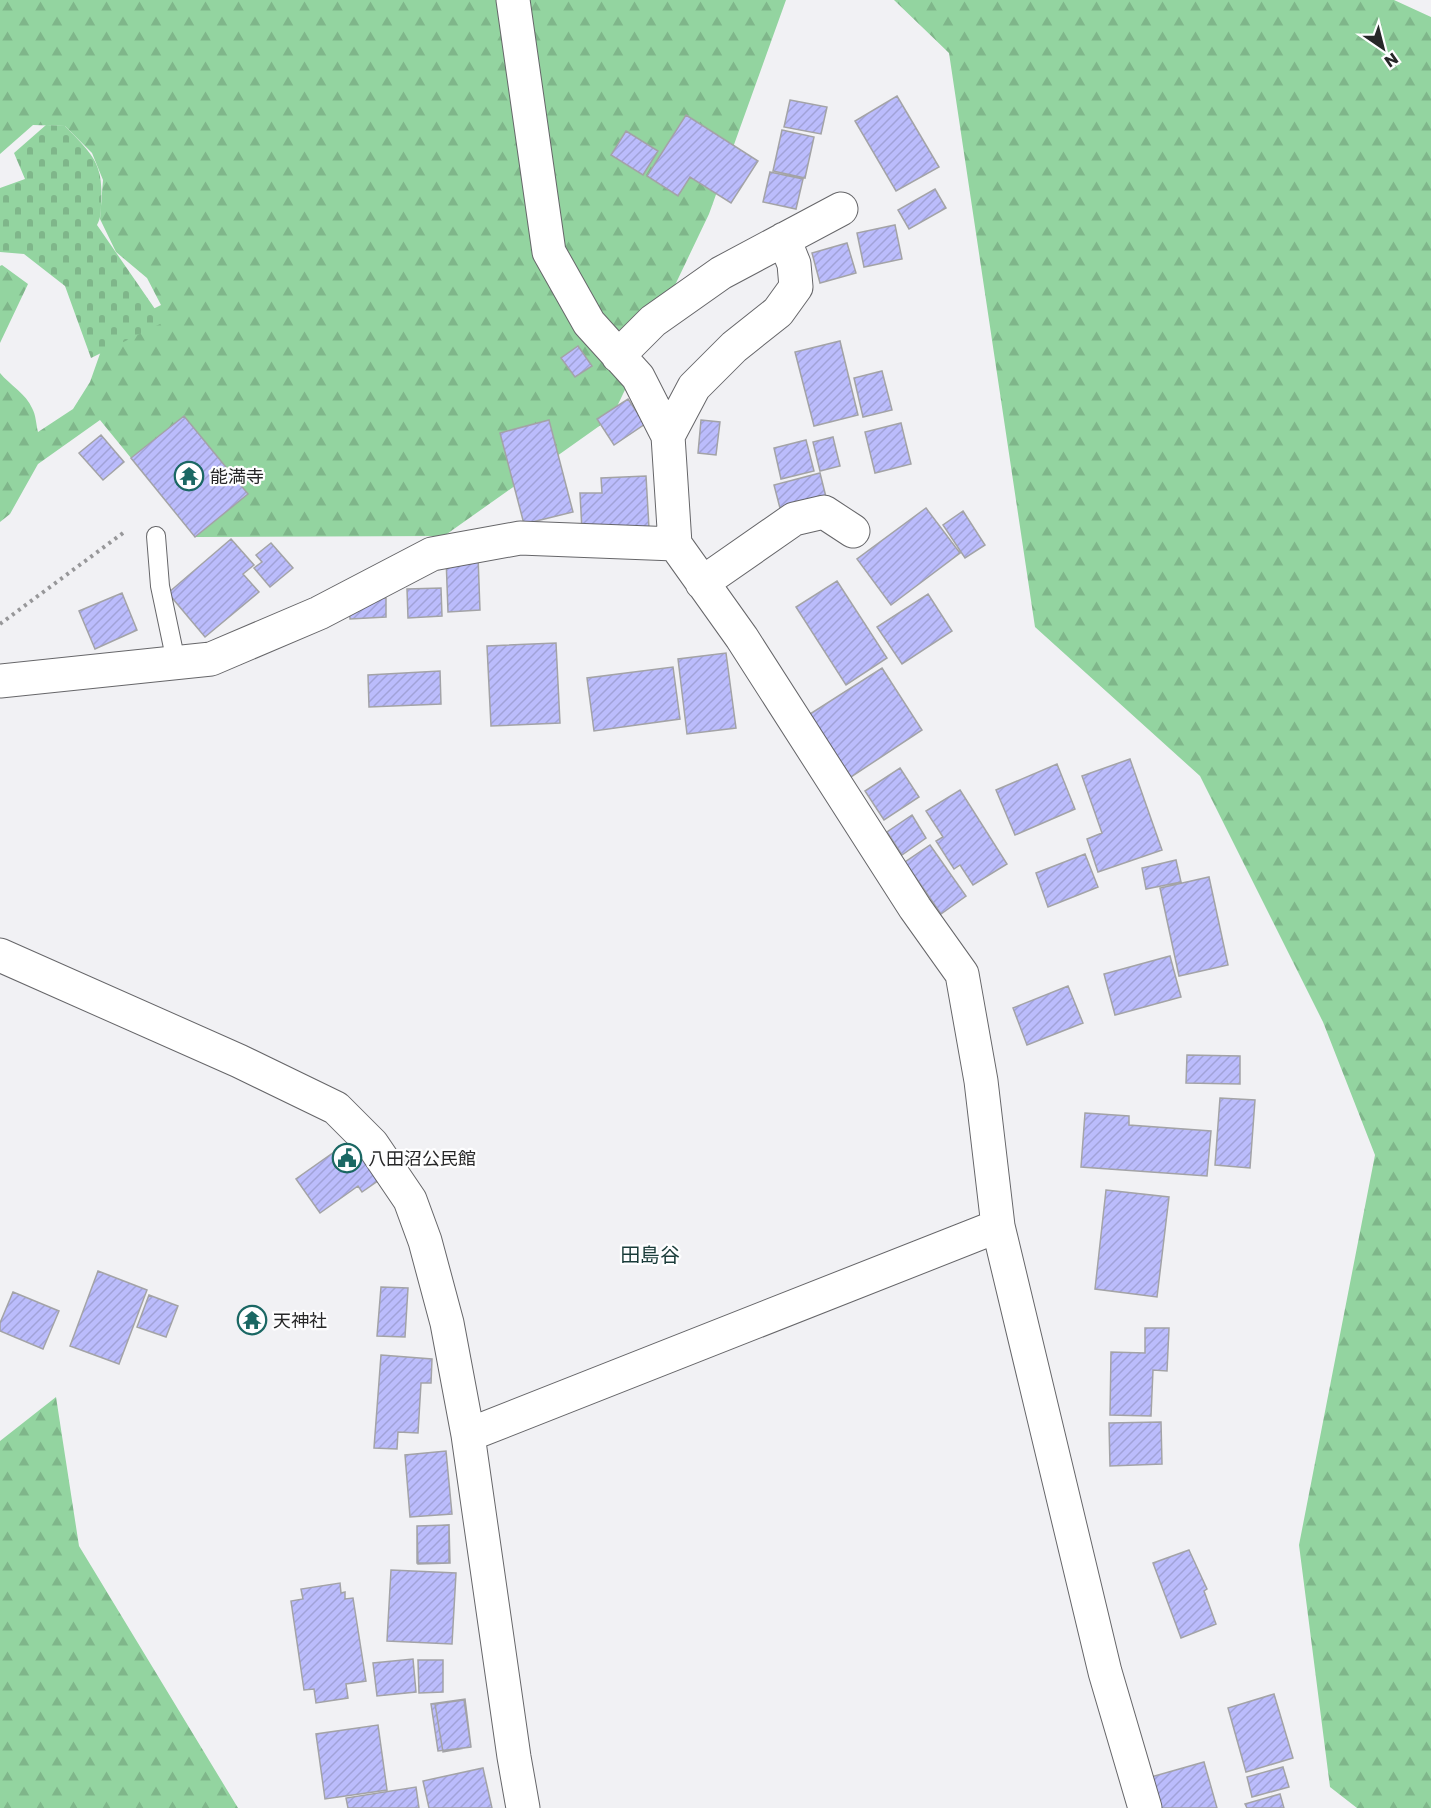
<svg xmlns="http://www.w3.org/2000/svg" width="1431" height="1808" font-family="Poppins,'Noto Sans JP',sans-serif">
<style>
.forest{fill:url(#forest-firs)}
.cemetery{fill:url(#cemetery-stones)}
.building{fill:url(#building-hatch);stroke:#a3a3a6;stroke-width:1.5}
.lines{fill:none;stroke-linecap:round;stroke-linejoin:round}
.service-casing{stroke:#666669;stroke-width:20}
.minor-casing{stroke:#666669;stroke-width:35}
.path{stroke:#979799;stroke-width:4;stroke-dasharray:3 4.5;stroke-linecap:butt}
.service{stroke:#fff;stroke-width:18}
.minor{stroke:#fff;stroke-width:33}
.labels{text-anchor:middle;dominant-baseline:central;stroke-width:4.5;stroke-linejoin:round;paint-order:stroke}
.poi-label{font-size:18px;fill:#272728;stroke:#fefeff;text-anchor:start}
.neighbourhood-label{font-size:20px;fill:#193b39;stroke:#fefeff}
</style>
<defs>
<pattern id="forest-firs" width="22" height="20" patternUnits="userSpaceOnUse" patternTransform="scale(1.5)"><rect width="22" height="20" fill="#93d4a0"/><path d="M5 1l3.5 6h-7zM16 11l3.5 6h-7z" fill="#7fb68a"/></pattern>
<pattern id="cemetery-stones" width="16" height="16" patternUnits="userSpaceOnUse" patternTransform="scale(1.5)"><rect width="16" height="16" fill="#93d4a0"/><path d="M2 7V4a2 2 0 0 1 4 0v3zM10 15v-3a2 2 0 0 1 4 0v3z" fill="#7fb68a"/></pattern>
<pattern id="building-hatch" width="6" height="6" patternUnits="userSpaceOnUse" patternTransform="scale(1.5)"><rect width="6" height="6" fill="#bbbcfc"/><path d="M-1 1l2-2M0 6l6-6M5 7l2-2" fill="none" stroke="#a1a2d8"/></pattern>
</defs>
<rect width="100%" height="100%" fill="#f1f1f4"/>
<path class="forest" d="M 0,0 L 786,0 L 709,214 L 612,417 L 444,536 L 195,537 L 247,494 L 184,416 L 131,458 L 100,420 L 38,464 L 10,514 L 0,522 L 0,373 C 10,385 26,394 32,408 C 36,415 36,424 38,432 L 73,409 L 90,382 L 102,348 L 137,317 L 161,305 L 147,278 L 116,252 L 100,219 L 103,180 L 92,153 L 65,126 L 33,125 L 0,154 Z
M 894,0 L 1394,0 L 1431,17 L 1431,1808 L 1357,1808 L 1330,1787 L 1299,1545 L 1375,1155 L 1323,1022 L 1200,776 L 1035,627 L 949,53 Z
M 2,265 L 28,284 L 0,343 L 0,266 Z
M 56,1397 L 79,1546 L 238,1808 L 0,1808 L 0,1441 Z"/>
<path class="cemetery" d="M 46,125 L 65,126 C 91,153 104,163 101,202 C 101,211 101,218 97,225 L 164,322 L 91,358 L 65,286 L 24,254 L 0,252 L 0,188 L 25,179 L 14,153 Z"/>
<path class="building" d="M 897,96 L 939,167 L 896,191 L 855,121 Z
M 790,100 L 827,107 L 821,134 L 784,127 Z
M 686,115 L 758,161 L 731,203 L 690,177 L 678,196 L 647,176 Z
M 782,130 L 814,137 L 805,178 L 773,171 Z
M 626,131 L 658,151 L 643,175 L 611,155 Z
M 770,172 L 803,179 L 796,209 L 763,202 Z
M 935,189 L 946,208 L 909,229 L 898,210 Z
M 895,225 L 902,259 L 864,267 L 857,233 Z
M 847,243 L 856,273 L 820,283 L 812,253 Z
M 840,341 L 858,415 L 814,426 L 795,352 Z
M 578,346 L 592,366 L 575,377 L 561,358 Z
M 882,371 L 892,410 L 863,417 L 854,378 Z
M 628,399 L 645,424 L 614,445 L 597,419 Z
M 184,416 L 248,494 L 195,537 L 131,458 Z
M 549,420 L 573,512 L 524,524 L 500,433 Z
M 701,420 L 720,422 L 716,455 L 698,453 Z
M 901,423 L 911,464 L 875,473 L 865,432 Z
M 101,435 L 124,462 L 103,480 L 79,453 Z
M 833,437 L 840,466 L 820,471 L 813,442 Z
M 806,440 L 814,471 L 781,479 L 774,448 Z
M 820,473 L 827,501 L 781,512 L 774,485 Z
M 646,476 L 649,528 L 582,531 L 580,493 L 602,493 L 601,478 Z
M 926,508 L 960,553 L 891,605 L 857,559 Z
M 963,511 L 985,545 L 965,558 L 943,525 Z
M 231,539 L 254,565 L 243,574 L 259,592 L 205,637 L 168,593 Z
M 271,543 L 293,568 L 270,587 L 254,568 L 262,562 L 256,555 Z
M 478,556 L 480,610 L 448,612 L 446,557 Z
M 837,581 L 887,658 L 846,685 L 796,607 Z
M 441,588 L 442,616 L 408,618 L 407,589 Z
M 122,593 L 137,630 L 95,649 L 79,611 Z
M 928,594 L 952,631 L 902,664 L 877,627 Z
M 386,598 L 386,617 L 350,619 L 349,600 Z
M 556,643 L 560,723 L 491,726 L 487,646 Z
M 726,653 L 736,728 L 687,734 L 678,659 Z
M 673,667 L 680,719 L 594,731 L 587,678 Z
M 882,668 L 922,730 L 851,777 L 810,714 Z
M 440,671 L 441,704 L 369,707 L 368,675 Z
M 1130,759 L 1162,850 L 1098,872 L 1087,839 L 1102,833 L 1082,776 Z
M 1057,764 L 1075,809 L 1015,835 L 996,790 Z
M 900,768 L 919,797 L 884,820 L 865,791 Z
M 960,790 L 1007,864 L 973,885 L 960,865 L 954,869 L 936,841 L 943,837 L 926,811 Z
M 912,815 L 926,838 L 902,855 L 887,832 Z
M 930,845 L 966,896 L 941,914 L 905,862 Z
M 1085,854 L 1098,887 L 1048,907 L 1036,873 Z
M 1176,860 L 1181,882 L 1146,889 L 1142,868 Z
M 1209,877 L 1228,965 L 1179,976 L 1160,888 Z
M 1170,956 L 1181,997 L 1115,1015 L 1104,974 Z
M 1068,986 L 1083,1023 L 1027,1045 L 1013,1008 Z
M 1187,1055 L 1240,1056 L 1240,1084 L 1186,1083 Z
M 1220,1098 L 1255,1100 L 1250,1168 L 1215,1165 Z
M 1085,1113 L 1129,1116 L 1129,1125 L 1211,1131 L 1207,1176 L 1081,1167 Z
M 354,1138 L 382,1178 L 362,1192 L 358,1186 L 320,1213 L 296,1179 Z
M 1106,1190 L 1169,1197 L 1157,1297 L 1095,1289 Z
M 98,1271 L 147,1290 L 119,1364 L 70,1346 Z
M 381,1287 L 408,1288 L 405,1337 L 377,1336 Z
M 13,1292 L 59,1311 L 43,1349 L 0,1331 L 0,1323 Z
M 149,1295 L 178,1306 L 166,1337 L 137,1327 Z
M 1145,1328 L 1169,1328 L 1167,1371 L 1153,1370 L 1151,1416 L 1110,1415 L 1111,1352 L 1145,1353 Z
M 381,1355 L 432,1359 L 431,1383 L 421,1383 L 418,1433 L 398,1432 L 397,1449 L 374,1448 Z
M 1161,1422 L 1162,1464 L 1110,1466 L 1109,1423 Z
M 446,1451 L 452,1514 L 410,1517 L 405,1455 Z
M 449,1525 L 450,1563 L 418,1564 L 417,1526 Z
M 449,1525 L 449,1563 L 417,1563 L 417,1526 Z
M 1189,1550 L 1207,1589 L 1204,1591 L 1216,1624 L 1181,1638 L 1153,1563 Z
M 391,1570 L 456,1573 L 452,1644 L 387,1641 Z
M 340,1583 L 341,1593 L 345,1592 L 345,1599 L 353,1598 L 366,1681 L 346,1684 L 348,1698 L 316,1703 L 314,1689 L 304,1690 L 291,1601 L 303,1599 L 301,1589 Z
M 413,1659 L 416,1692 L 377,1696 L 373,1663 Z
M 418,1660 L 443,1660 L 443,1692 L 419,1693 Z
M 1274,1694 L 1293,1758 L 1246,1772 L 1228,1708 Z
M 465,1699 L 471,1747 L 438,1751 L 431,1704 Z
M 464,1700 L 471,1747 L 443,1752 L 435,1704 Z
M 378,1725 L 387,1790 L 325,1799 L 316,1734 Z
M 1204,1762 L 1217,1808 L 1159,1808 L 1151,1777 Z
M 1283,1767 L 1289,1787 L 1252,1797 L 1247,1777 Z
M 483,1768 L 492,1808 L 429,1808 L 423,1781 Z
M 416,1787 L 419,1808 L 348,1808 L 346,1798 Z
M 1280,1794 L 1284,1808 L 1247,1808 L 1245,1804 Z"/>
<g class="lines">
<g class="service-casing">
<path id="service" d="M 156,536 L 160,586 L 176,662"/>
</g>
<g class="minor-casing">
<path id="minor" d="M 513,0 L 549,252 L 589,323 L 638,377 L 668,436 L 675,544 L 742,638 L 915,908 L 962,974 L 981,1081 L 998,1226 L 1105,1672 L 1145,1808
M 618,356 L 653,321 L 721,273 L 841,209
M 668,436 L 694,387 L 734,347 L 778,312 L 796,287 L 794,264 L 784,239
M 702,583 L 794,519 L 824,512 L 853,531
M 0,681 L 211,659 L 319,613 L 432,554 L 520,538 L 675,544
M 0,955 L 239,1061 L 336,1108 L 372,1144 L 410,1200 L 425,1241 L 447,1323 L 468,1435 L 514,1757 L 523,1808
M 468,1435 L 998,1226"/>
</g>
<path class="path" d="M 0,624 L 123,533"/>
<use href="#service" class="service"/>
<use href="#minor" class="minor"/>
</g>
<defs>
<g id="temple-ring" transform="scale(1.5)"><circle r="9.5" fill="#fefeff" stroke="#1a6763" stroke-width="1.5"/><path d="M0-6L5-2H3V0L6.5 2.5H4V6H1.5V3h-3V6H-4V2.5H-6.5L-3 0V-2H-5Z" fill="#1a6763"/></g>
<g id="civic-ring" transform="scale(1.5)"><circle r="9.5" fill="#fefeff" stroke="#1a6763" stroke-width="1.5"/><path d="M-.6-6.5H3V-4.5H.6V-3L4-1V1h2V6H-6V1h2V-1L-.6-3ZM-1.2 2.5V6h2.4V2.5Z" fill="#1a6763"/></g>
</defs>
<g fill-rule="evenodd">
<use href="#temple-ring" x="189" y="476"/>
<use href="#civic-ring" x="347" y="1158"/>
<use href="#temple-ring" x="252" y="1320"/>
</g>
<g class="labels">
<g class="poi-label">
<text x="210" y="476">能満寺</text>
<text x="368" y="1158">八田沼公民館</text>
<text x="273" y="1320">天神社</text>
</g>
<g class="neighbourhood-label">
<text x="650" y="1255">田島谷</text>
</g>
</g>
<g transform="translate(1383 48) rotate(145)" stroke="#fefeff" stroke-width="4.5" paint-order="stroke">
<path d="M0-4.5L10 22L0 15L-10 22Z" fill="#272728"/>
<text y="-9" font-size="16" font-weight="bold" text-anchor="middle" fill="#272728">N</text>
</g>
</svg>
